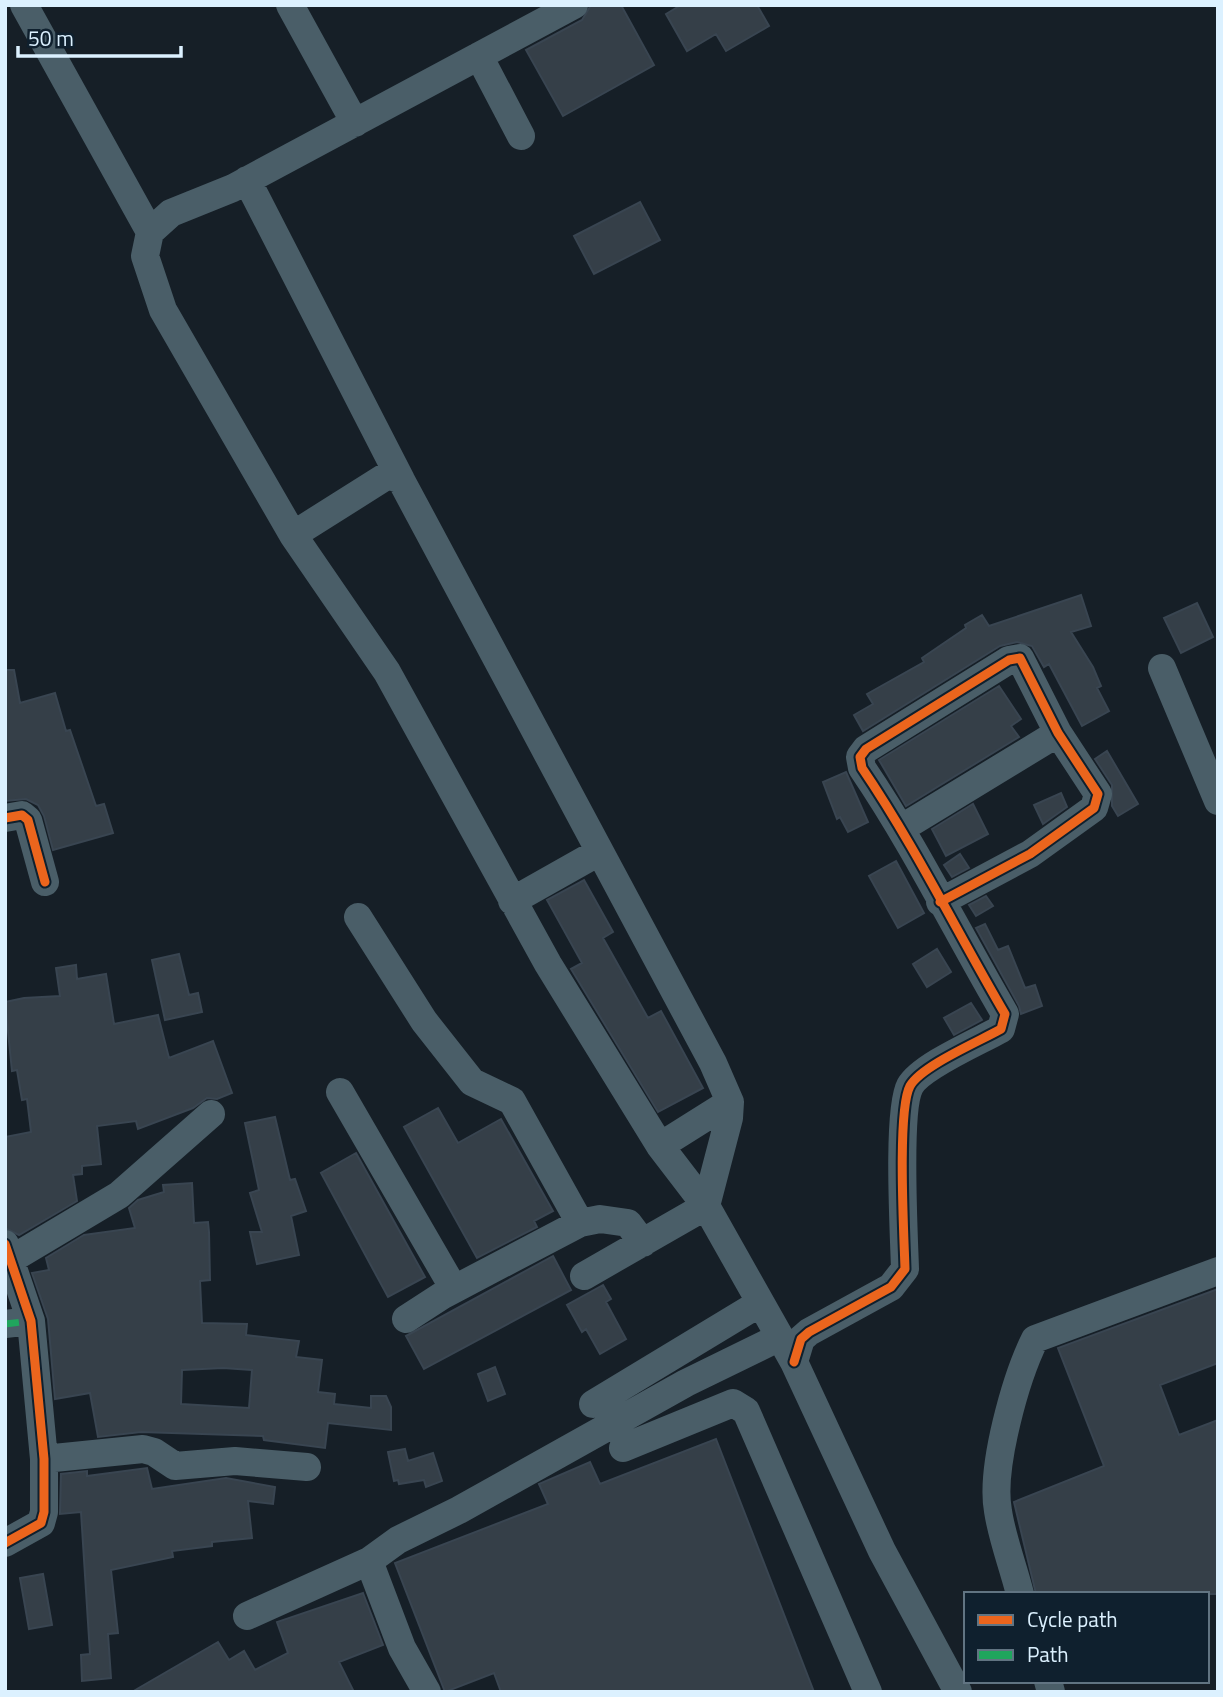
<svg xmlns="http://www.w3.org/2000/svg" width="1223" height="1697" font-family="'Titillium Web',sans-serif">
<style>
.building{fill:#353f48;stroke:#394551;stroke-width:2;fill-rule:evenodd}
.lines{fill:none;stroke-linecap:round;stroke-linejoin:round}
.minor{stroke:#4a5e68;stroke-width:28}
.quiet{stroke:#20a55d;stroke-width:7;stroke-dasharray:14 7;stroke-linecap:butt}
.cycleway-casing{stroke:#0f202e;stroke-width:13}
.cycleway{stroke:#eb651d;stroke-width:9}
</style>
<rect width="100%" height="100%" fill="#161f27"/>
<path class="building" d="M 591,5 L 621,5 L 654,65 L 563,116 L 526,50 L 582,20 Z
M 681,5 L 757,5 L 769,26 L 726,51 L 716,34 L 687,51 L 666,14 Z
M 640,202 L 660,240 L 594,274 L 574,236 Z
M 1081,595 L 1091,626 L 1071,632 L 1093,667 L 1101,686 L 1097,688 L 1109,711 L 1082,726 L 1049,664 L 1044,667 L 1032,646 L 1017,642 L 1000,646 L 863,731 L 854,715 L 873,704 L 867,694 L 924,662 L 922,658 L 966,628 L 965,625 L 982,615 L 989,626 Z
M 1197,603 L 1213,637 L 1181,653 L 1164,618 Z
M 5,670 L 14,670 L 20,703 L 55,693 L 66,731 L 70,730 L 96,806 L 104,804 L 113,833 L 53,850 L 44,816 L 38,805 L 26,799 L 5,801 Z
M 999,686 L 1021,719 L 1011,726 L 1019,737 L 906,806 L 879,760 Z
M 1107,751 L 1138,804 L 1118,816 L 1112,806 L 1112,785 L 1095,759 Z
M 846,772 L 868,822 L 848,832 L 840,817 L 837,819 L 823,782 Z
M 1061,793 L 1067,807 L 1043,824 L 1034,805 Z
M 973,804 L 988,834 L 946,856 L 932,829 Z
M 960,854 L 969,868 L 952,877 L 944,865 Z
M 896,861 L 924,913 L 898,928 L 869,876 Z
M 584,880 L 613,932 L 603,938 L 648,1018 L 661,1011 L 703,1088 L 658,1112 L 571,969 L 582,963 L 547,900 Z
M 986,896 L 993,906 L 976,916 L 969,905 Z
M 985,924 L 998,950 L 1008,946 L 1025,988 L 1035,985 L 1042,1006 L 1021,1014 L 1019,1006 L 976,928 Z
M 937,949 L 951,972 L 927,987 L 913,964 Z
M 179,954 L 189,995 L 198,993 L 202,1012 L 165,1020 L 152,960 Z
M 76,965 L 77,979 L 106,974 L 114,1024 L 158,1015 L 169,1058 L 213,1041 L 232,1093 L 217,1099 L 207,1098 L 193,1108 L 138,1129 L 136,1121 L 97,1126 L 101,1164 L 82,1166 L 82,1174 L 73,1175 L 77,1201 L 19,1235 L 5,1228 L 5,1137 L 31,1132 L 27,1099 L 22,1100 L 17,1070 L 12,1071 L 5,1002 L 24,998 L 60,996 L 56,968 Z
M 971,1003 L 982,1020 L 954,1035 L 944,1018 Z
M 438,1108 L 458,1143 L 501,1119 L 553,1211 L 534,1221 L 537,1227 L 477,1258 L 404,1127 Z
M 275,1117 L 290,1180 L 295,1179 L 306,1211 L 291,1216 L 299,1255 L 257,1264 L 250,1232 L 262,1232 L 250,1193 L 259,1190 L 245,1123 Z
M 356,1153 L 425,1277 L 388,1297 L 321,1173 Z
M 192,1183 L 194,1223 L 208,1222 L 209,1232 L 210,1280 L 200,1281 L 202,1323 L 247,1324 L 246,1335 L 299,1341 L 296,1357 L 322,1360 L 318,1392 L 335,1394 L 334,1404 L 371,1408 L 371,1396 L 386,1396 L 391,1407 L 391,1430 L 328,1423 L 325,1448 L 264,1440 L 263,1436 L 141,1432 L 98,1437 L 90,1393 L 55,1399 L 48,1319 L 32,1273 L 49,1270 L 46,1258 L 84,1235 L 135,1228 L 129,1208 L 138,1200 L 164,1192 L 163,1185 ZM 223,1368 L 252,1370 L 249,1408 L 181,1404 L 182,1370 Z
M 553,1256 L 571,1290 L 424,1369 L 406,1336 Z
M 603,1285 L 611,1299 L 606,1302 L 626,1339 L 600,1354 L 586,1329 L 582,1332 L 567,1305 Z
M 1218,1289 L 1218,1363 L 1160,1385 L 1179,1435 L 1218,1420 L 1218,1594 L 1036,1594 L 1014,1502 L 1104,1466 L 1058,1348 Z
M 495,1367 L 505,1394 L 488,1401 L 478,1374 Z
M 716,1439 L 814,1692 L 501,1692 L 494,1673 L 445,1692 L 395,1563 L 548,1504 L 539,1484 L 590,1462 L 600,1484 Z
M 405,1449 L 408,1461 L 433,1453 L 442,1481 L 426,1487 L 424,1480 L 399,1484 L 398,1480 L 394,1481 L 388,1452 Z
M 147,1468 L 152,1489 L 226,1478 L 275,1487 L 273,1504 L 248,1501 L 252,1538 L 212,1542 L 212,1546 L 172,1551 L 173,1557 L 111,1570 L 118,1633 L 108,1634 L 111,1678 L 82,1681 L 81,1655 L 90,1654 L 81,1512 L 60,1514 L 61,1474 L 87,1471 L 87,1476 Z
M 43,1574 L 52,1625 L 29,1629 L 20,1578 Z
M 363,1593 L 383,1645 L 339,1662 L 354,1692 L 132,1692 L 218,1642 L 229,1660 L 244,1651 L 255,1670 L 288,1653 L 277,1622 Z"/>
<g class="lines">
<path class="minor" d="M 24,5 L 150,232
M 290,5 L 355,123
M 574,5 L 233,188 L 171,213 L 150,232 L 145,256 L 163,310 L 293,535 L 387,672 L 548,964 L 660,1146 L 706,1206 L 794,1362 L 882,1551 L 958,1692
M 479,56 L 521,136
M 247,180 L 401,480
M 293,535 L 388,475 L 401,480 L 713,1063 L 730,1102 L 729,1118 L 706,1206 L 584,1276
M 1162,668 L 1218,801
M 5,818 L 22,815 L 28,820 L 45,882
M 902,828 L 1058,733
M 512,901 L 599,852
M 358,917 L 424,1021 L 472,1082 L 512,1101 L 580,1223
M 340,1092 L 454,1289
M 660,1146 L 730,1102
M 5,1244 L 31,1321 L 44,1459 L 44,1512 L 41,1523 L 5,1543
M 10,1260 L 119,1195 L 211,1114
M 406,1319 L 443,1295 L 580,1223 L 600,1219 L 628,1223 L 643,1243
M 5,1324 L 31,1321
M 794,1362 L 801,1339 L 809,1332 L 891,1287 L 905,1269 C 904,1235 897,1110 910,1086 C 921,1066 980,1041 1001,1029 L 1005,1014 C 957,932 915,846 862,768 L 860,757 L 866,749 L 1009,660 L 1020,658 L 1058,733 L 1098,794 L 1094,808 L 1030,854 L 940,902
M 593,1404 L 760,1303
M 623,1448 L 733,1403 L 746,1411 L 868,1692
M 44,1459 L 143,1449 L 154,1452 L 175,1466 L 235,1461 L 307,1467
M 369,1561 L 402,1648 L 427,1692
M 1020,1594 C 1013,1566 1002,1538 998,1511 C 990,1468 1016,1377 1035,1339 L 1218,1271
M 247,1616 L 369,1561 L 398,1540 L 459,1510 L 686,1383 L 780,1337
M 1048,1681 L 1051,1692"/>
<path class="quiet" d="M 5,1324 L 31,1321"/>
<g class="cycleway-casing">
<path id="cycleway" d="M 5,818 L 22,815 L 28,820 L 45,882
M 5,1244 L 31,1321 L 44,1459 L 44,1512 L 41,1523 L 5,1543
M 794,1362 L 801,1339 L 809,1332 L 891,1287 L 905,1269 C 904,1235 897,1110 910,1086 C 921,1066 980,1041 1001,1029 L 1005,1014 C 957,932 915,846 862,768 L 860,757 L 866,749 L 1009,660 L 1020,658 L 1058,733 L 1098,794 L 1094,808 L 1030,854 L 940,902"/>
</g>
<use href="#cycleway" class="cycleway"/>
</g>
<rect width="1223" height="1697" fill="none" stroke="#dcf1ff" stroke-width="14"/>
<rect x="964" y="1592" width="245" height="91" fill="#0f202e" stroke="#617482" stroke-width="2"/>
<rect x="978" y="1615" width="35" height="10" fill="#eb651d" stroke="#617482" stroke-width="2"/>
<text x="1027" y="1627" font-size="21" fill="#dcf1ff">Cycle path</text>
<rect x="978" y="1650" width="35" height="10" fill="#20a55d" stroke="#617482" stroke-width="2"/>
<text x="1027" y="1662" font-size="21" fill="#dcf1ff">Path</text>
<path d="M18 46v10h163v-10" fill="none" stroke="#dcf1ff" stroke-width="3.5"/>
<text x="28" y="46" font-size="21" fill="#dcf1ff" stroke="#0f202e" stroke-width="5" paint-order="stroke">50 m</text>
</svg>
